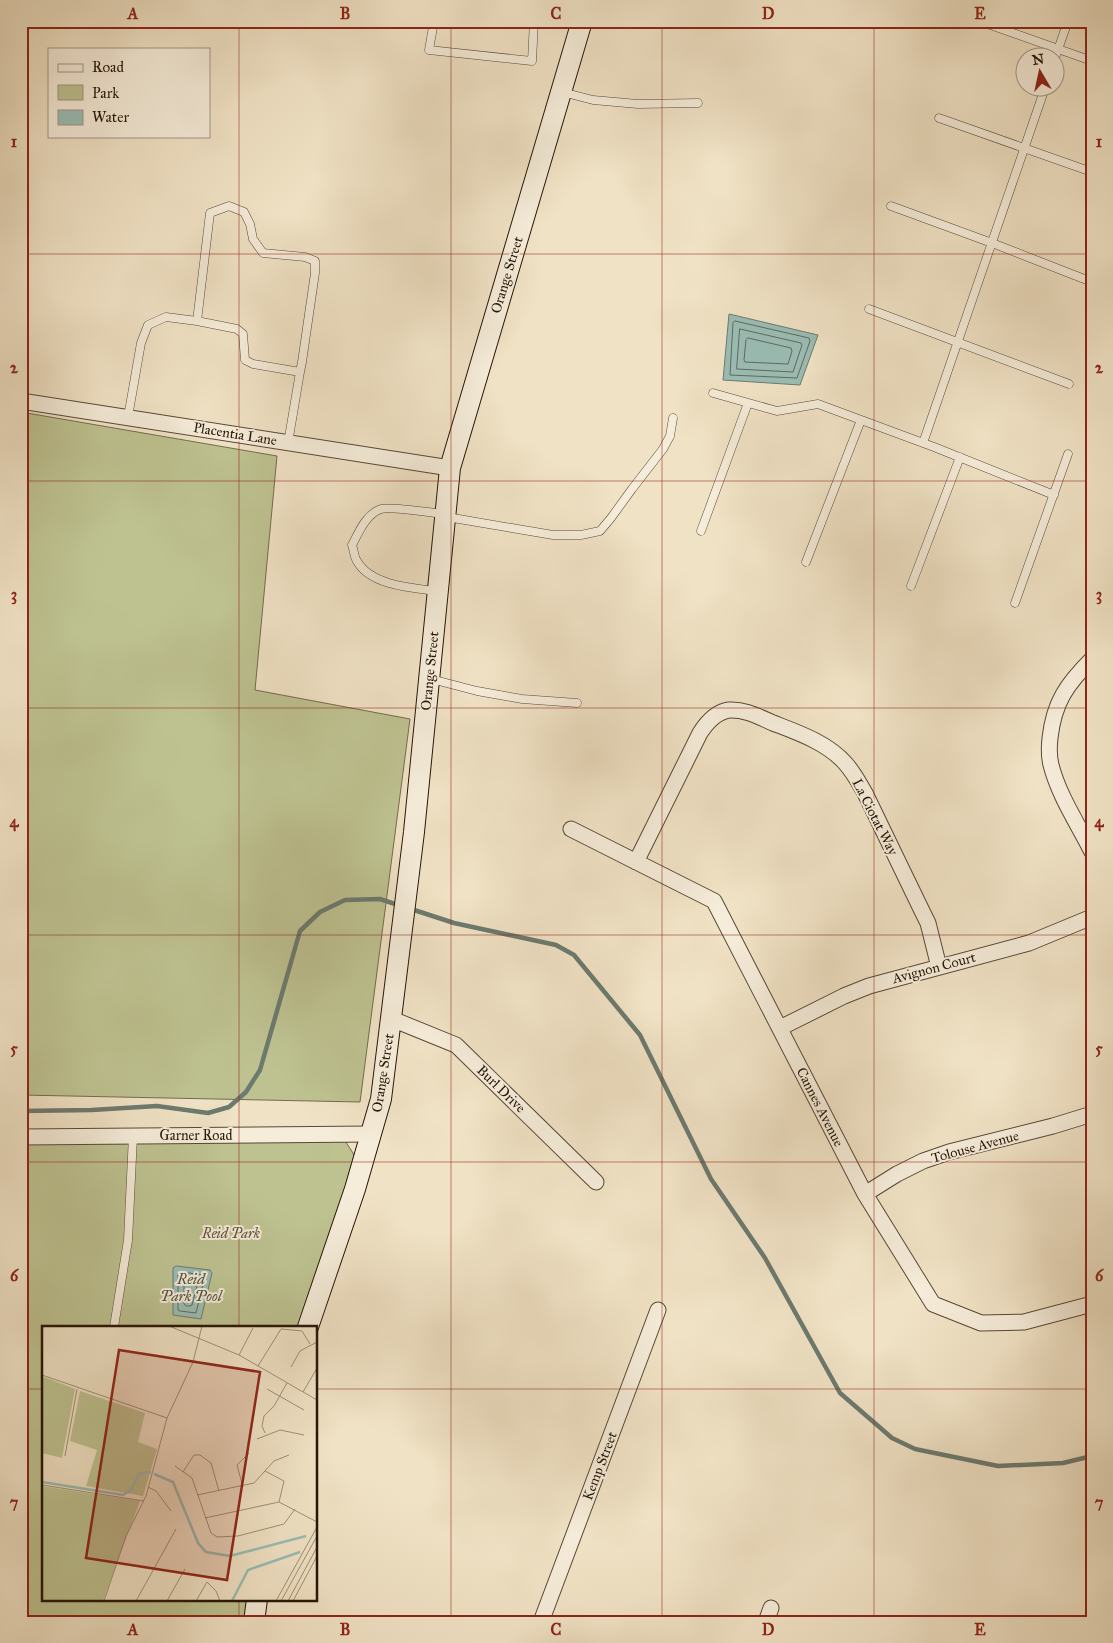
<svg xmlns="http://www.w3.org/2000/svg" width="1113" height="1643" font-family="'IM FELL Great Primer',serif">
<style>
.green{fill:#bec291;stroke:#726c4c}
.water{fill:#9abdb5;stroke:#6c7a6f}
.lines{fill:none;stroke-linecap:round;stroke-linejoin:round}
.shore{stroke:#60695e;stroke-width:1}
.stream{stroke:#6c7a6f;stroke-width:4.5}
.lane-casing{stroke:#584836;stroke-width:9}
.street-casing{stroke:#584836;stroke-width:17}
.secondary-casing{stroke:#261506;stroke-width:22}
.lane{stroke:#f5ecd9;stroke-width:8}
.street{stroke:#f5ecd9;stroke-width:15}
.secondary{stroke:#f5ecd9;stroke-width:20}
.grid{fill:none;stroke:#8f2418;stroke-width:1;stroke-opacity:0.55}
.labels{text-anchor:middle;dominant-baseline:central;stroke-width:4;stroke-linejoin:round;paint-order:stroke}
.street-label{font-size:14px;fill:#261506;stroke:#f5ecd9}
.park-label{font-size:14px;font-style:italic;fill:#5b5237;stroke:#f5ecd9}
.water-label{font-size:15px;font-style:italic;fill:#4f5043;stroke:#f5ecd9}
.inset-river{fill:none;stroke:#9abdb5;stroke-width:2.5}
.inset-road{fill:none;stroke:#9f9079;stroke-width:1}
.view{fill:#8f2418;fill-opacity:0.15;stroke:#8f2418;stroke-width:2.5}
.inset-edge{fill:none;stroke:#261506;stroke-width:2.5}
.neatline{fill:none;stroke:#8f2418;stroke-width:2}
.grid-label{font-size:16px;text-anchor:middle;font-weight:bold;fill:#8f2418}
</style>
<rect width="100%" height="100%" fill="#f0e2c5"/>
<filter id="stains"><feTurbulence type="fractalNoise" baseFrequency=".004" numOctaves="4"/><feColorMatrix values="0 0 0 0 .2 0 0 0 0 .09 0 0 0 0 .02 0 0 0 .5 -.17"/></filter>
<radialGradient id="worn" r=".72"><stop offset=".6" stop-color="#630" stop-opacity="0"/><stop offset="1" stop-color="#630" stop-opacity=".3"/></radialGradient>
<path class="green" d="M 21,412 L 277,456 L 255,690 L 410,719 L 360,1102 L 21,1095 Z
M 344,1139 L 358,1161 L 305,1327 L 44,1327 L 44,1599 L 251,1599 L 248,1622 L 21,1622 L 21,1143 Z"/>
<path class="water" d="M 729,314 L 818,335 L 800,385 L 723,380 Z
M 176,1266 L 210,1270 L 212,1273 L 201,1319 L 173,1315 L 173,1268 Z"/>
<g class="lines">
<path class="shore" d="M 735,321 L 809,338 L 810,341 L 797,378 L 730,375 L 733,323 Z
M 740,329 L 801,343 L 802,345 L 793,372 L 737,369 Z
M 748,338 L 791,348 L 792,351 L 788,364 L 745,362 L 744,360 L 746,340 Z
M 181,1272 L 204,1275 L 205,1276 L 196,1313 L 180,1311 L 178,1310 L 178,1274 Z
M 187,1279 L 196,1280 L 198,1282 L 192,1305 L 190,1306 L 186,1306 L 184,1304 L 184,1281 Z"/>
<path class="stream" d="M 411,909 L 454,923 L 556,945 L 574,955 L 640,1035 L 711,1179 L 765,1258 L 840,1393 L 892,1438 L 915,1449 L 998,1466 L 1063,1463 L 1092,1456
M 21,1111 L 92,1110 L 157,1106 L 208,1113 L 229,1107 L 246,1092 L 260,1070 L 300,931 L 320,912 L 345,900 L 380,899 L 401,906"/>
<g class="lane-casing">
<path id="lane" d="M 434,21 L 429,50 L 532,61 L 534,21
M 979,21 L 1092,61
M 1055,58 L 1068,21
M 562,92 L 593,100 L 638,104 L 698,103
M 939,118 L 1092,172
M 891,206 L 992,243 L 1092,282
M 869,309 L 1069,384
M 713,393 L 777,411 L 818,404 L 934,447 L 1054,495
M 128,417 L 141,343 L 148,325 L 166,317 L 197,321
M 288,443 L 300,372 L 302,362 L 315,273 L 315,261 L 305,257 L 263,253 L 253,239 L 250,224 L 244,212 L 229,206 L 210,213 L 197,321 L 237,329 L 243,334 L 245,360 L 253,364 L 300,372
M 923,443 L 1045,88
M 447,517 L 553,535 L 581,535 L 600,531 L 611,518 L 632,489 L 663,449 L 670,436 L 673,418
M 701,531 L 748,403
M 806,562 L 861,420
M 911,586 L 960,457
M 436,591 C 411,588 370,585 357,561 C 354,557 354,550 352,545 C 359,532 366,514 381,509 C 389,506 433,513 445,514
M 1015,603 L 1068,454
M 431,679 L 477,691 L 522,699 L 577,703
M 114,1327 L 128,1240 L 133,1136"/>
</g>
<g class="street-casing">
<path id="street" d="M 21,401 L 450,468
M 1092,659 C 1067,684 1054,702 1050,738 C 1049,747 1049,757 1051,765 C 1059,796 1078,824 1092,852
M 571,829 L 714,901 L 865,1194 L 933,1304 L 981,1323 L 1024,1322 L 1092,1304
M 636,862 L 700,733 C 707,722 716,712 729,710 C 745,709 759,717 773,723 C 799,733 828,743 846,764 C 854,773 859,783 865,793 L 922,911 L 928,923 L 939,967
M 392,1019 L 456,1045 L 596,1182
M 780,1028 L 844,996 L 869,986 L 1029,943 L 1092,917
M 21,1137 L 371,1134
M 865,1194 L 897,1174 L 923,1161 L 949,1152 L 1053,1126 L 1092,1114
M 541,1622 L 658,1310
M 766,1622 L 771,1608"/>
</g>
<g class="secondary-casing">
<path id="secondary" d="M 308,1327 L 355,1189 L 381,1099 L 414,832 L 450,468 L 582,21
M 254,1622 L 257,1599"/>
</g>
<use href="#lane" class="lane"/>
<use href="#street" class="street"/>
<use href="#secondary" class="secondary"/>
</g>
<path class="grid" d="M 239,21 L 239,1327M 451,21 L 451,1622M 662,21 L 662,1622M 874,21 L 874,1622M 21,254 L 1092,254M 21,481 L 1092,481M 21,708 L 1092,708M 21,935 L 1092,935M 21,1162 L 1092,1162M 21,1389 L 44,1389M 316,1389 L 1092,1389M 239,1599 L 239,1622"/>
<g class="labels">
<g class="street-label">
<text transform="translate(507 275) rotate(-73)">Orange Street</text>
<text transform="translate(235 434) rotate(9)">Placentia Lane</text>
<text transform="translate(430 671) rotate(-84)">Orange Street</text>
<text transform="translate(875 817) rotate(63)">La Ciotat Way</text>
<text transform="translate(934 968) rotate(-15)">Avignon Court</text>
<text transform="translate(383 1073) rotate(-81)">Orange Street</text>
<text transform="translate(501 1089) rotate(44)">Burl Drive</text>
<text transform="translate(820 1107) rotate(63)">Cannes Avenue</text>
<text x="196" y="1135">Garner Road</text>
<text transform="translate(975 1147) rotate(-15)">Tolouse Avenue</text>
<text transform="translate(600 1466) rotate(-69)">Kemp Street</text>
</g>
<g class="park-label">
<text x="231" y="1233">Reid Park</text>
</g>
<g class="water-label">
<text x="191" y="1279">Reid<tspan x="191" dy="17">Park Pool</tspan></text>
</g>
</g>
<g transform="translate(42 1326)">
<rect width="275" height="275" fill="#f0e2c5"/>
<path d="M 0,50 L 33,63 L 20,132 L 0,127 ZM 38,65 L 103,87 L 96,116 L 115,123 L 101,170 L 44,160 L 55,124 L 28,115 ZM 0,160 L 98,175 L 61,275 L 0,275 Z" fill="#bec291"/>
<path class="inset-river" d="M 112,148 L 131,156 L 156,217 L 164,226 L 188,230 L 264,210M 0,156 L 81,169 L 89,164 L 97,148 L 109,146M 190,275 L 206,244 L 258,226"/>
<path class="inset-road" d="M 127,0 L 197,29 L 275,74M 197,29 L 211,2M 216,40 L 239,3 L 260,5 L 268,18M 249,41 L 258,25 L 275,16M 0,49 L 125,92M 225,63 L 262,84M 261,66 L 275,42M 223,107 L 220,100 L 222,90 L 232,80 L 245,57M 215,113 L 238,104 L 262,109M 23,130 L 35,63M 133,140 L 150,152 L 169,207 L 175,211 L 196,210 L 242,198 L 253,183M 223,145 L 242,155 L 237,176M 141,146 L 152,129 L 158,129 L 169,137 L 177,165M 0,159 L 102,175M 106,161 L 114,165 L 129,185M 201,161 L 195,139 L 207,127M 155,169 L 212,157 L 232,135 L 247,129M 163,192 L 237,176 L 275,196M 62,275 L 84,210 L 104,170 L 125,92 L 151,36 L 160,0M 94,275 L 134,203M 125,275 L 143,243M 154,275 L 165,256 L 174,265 L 178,275M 234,275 L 275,201M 239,275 L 275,210M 246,275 L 275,221M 251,275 L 275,230"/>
<path class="view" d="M 77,24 L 218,46 L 185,254 L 44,232 Z"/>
<rect width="275" height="275" class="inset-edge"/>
</g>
<rect width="1113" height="1643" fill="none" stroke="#f0e2c5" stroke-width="55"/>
<rect x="48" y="48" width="162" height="90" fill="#f5ecd9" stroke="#a29685"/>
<rect x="58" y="64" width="25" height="8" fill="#f5ecd9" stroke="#a29685"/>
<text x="92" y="72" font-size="15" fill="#261506">Road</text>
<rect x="58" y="85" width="25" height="15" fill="#bec291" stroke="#a29685"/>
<text x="92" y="98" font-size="15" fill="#261506">Park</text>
<rect x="58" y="110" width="25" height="15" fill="#9abdb5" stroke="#a29685"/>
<text x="92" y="122" font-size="15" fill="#261506">Water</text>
<g transform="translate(1040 72) rotate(351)"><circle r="24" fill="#f5ecd9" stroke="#a29685"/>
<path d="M0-4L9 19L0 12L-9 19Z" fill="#8f2418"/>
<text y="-8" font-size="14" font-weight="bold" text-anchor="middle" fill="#261506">N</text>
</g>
<rect x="28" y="28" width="1058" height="1588" class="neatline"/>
<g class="grid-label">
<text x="133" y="19">A</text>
<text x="345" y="19">B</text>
<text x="556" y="19">C</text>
<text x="768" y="19">D</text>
<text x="980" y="19">E</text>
<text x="14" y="147">1</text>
<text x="1099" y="147">1</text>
<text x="14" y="373">2</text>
<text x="1099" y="373">2</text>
<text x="14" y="600">3</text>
<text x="1099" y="600">3</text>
<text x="14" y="827">4</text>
<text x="1099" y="827">4</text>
<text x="14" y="1054">5</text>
<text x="1099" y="1054">5</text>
<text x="14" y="1281">6</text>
<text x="1099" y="1281">6</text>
<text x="14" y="1508">7</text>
<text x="1099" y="1508">7</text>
<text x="133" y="1635">A</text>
<text x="345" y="1635">B</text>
<text x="556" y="1635">C</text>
<text x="768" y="1635">D</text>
<text x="980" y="1635">E</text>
</g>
<rect width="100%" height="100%" filter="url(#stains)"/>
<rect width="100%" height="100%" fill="url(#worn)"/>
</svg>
